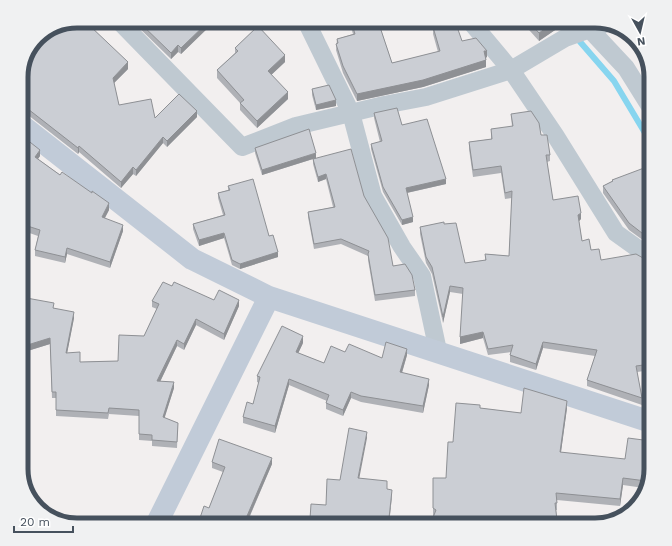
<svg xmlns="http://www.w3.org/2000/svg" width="672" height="546" font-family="'Work Sans',sans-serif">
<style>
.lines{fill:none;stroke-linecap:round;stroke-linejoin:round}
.stream{stroke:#87d5ef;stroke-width:6}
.street{stroke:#bfc9d1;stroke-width:18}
.secondary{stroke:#c1cbd8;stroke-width:22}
.wall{fill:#afb1b6}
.shaded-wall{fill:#8e9094}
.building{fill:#cbced4;stroke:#8e9094}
.rim{fill:none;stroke:#46515d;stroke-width:5}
</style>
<rect width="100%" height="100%" fill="#f2efef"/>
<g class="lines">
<path class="stream" d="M 562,21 L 614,81 L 651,143"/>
<path class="street" d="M 119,21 L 242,147 L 296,126 L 384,105 L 426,97 L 511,70 L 565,38 L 604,24
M 306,21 L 351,113 L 373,196 L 402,247 L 422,276 L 438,351
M 470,21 L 511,70 L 555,135 L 616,233 L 651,258
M 583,22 L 626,68 L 651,108"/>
<path class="secondary" d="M 21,125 L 192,259 L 269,297 L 651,422
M 156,525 L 269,297"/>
</g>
<path class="wall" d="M 77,21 L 100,21 L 93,28 L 128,69 L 114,83 L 119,105 L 155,118 L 197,117 L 167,147 L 163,143 L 136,176 L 133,174 L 121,188 L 79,152 L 78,154 L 28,115 L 22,113 L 21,113 L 21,73 Z
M 132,21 L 213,21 L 213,23 L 181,54 L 178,52 L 171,59 Z
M 250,21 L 269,21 L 261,29 L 285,62 L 271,75 L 288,99 L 257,128 L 240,110 L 240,103 L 217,78 L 217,70 L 235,53 L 235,48 L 257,27 Z
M 349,21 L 378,21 L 392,63 L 438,52 L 433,34 L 433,27 L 462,41 L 487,57 L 486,58 L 486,67 L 423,87 L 357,101 L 343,73 L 336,50 L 337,39 L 353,34 Z
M 521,21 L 558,21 L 558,28 L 539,41 Z
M 312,89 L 336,106 L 316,110 L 312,95 Z
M 374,113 L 402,125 L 446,184 L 407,193 L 413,222 L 402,225 L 383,192 L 371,149 L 371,144 L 380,142 L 374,118 Z
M 511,114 L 541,135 L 550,155 L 550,161 L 547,162 L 553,200 L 581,219 L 579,221 L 582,241 L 601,260 L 651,262 L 651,370 L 637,372 L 642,398 L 642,405 L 587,386 L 587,380 L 595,356 L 543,348 L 536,370 L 510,362 L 510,355 L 511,352 L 488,355 L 483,338 L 460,344 L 463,294 L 450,292 L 443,323 L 432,274 L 426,263 L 420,234 L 420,227 L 444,224 L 465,263 L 485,260 L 485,254 L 509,256 L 512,198 L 505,199 L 501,173 L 473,177 L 469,149 L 469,142 L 491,139 L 491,129 L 512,127 Z
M 21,135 L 40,156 L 38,159 L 109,210 L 105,218 L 123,231 L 110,268 L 67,254 L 65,263 L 35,256 L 35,250 L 38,236 L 21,230 Z
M 255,148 L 316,158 L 364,196 L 393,266 L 415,290 L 415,296 L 375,301 L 368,260 L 368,256 L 341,244 L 314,249 L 308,217 L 308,212 L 333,207 L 326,179 L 318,182 L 313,164 L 313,159 L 262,175 L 255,153 Z
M 612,180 L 651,187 L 651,195 L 650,196 L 651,197 L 651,246 L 629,230 L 603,193 L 603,186 L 612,181 Z
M 228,186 L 269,236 L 278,257 L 240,269 L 232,265 L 224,238 L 199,246 L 193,229 L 193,224 L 223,215 L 218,198 L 218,193 L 228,190 Z
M 172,286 L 214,300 L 239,306 L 224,340 L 196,325 L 184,350 L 177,346 L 160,382 L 174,388 L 164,418 L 178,423 L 177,448 L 152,446 L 152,441 L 139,440 L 139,416 L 109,414 L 108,419 L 56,416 L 56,398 L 52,398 L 50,344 L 21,353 L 21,297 L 54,308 L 74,318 L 67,353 L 80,362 L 118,361 L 144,336 L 157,309 L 152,307 L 152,301 Z
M 303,343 L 298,353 L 324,363 L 345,352 L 382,358 L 407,355 L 402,373 L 429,385 L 423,413 L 361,402 L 351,398 L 343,416 L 326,409 L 326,403 L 327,401 L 289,385 L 275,433 L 243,423 L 243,417 L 253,404 L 259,383 L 257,382 L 257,376 Z
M 480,408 L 521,413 L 567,408 L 561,452 L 651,469 L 644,488 L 623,485 L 620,506 L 557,500 L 557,510 L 556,510 L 557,520 L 557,525 L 430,525 L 434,516 L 433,515 L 433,478 L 446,478 L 453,442 Z
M 212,462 L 272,464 L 250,516 L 258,522 L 257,525 L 192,525 L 200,518 L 209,508 L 223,472 L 212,468 Z"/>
<path class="shaded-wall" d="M 93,21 L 100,21 L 89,31 L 89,25 Z
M 209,21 L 213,21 L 213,23 L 181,54 L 181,48 Z
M 263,21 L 269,21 L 260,30 L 260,24 Z
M 556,21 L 558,21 L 558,28 L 539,41 L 539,33 Z
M 178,45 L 178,52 L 171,59 L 171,53 Z
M 484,51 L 487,51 L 487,57 L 484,58 Z
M 285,55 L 285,62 L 268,78 L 268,71 Z
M 486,60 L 486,67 L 423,87 L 357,101 L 357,94 Z
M 128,62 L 128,69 L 113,84 L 113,78 Z
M 288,92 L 288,99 L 257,128 L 257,121 Z
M 336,100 L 336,106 L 316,110 L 316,105 Z
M 197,111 L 197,117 L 167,147 L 167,141 Z
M 163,137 L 163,143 L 136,176 L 136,170 Z
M 79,146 L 79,152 L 78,154 L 78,148 Z
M 40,150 L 40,156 L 35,163 L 35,157 Z
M 316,153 L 316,158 L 262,175 L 262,170 Z
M 133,167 L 133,174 L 121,188 L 121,182 Z
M 326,174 L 326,179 L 318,182 L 318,177 Z
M 446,179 L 446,184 L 406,193 L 406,188 Z
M 651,189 L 651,195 L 646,197 L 646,190 Z
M 109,203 L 109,210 L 102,223 L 102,217 Z
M 581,213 L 581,219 L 578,222 L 578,215 Z
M 413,217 L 413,222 L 402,225 L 402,220 Z
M 123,225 L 123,231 L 110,268 L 110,262 Z
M 224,233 L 224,238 L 199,246 L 199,240 Z
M 67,248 L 67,254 L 65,263 L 65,257 Z
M 278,252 L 278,257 L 240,269 L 240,264 Z
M 450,286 L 450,292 L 443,323 L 443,317 Z
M 239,300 L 239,306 L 224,340 L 224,334 Z
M 74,312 L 74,318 L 66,359 L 66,353 Z
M 196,319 L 196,325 L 184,350 L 184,344 Z
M 483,332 L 483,338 L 460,344 L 460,337 Z
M 303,336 L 303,343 L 296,358 L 296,352 Z
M 50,338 L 50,344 L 21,353 L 21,347 Z
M 177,340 L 177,346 L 157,388 L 157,381 Z
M 543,342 L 543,348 L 536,370 L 536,364 Z
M 407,349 L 407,355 L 400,379 L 400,372 Z
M 289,379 L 289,385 L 275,433 L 275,426 Z
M 429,379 L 429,385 L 423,413 L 423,406 Z
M 174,382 L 174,388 L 163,423 L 163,417 Z
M 351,392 L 351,398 L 343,416 L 343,410 Z
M 567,401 L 567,408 L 560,459 L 560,452 Z
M 367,432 L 367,438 L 358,485 L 358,478 Z
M 272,458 L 272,464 L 247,522 L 247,516 Z
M 623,478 L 623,485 L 620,506 L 620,499 Z
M 392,490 L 392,496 L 389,525 L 389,518 Z
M 258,517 L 258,522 L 257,525 L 255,525 Z
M 406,519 L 406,525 L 403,525 Z"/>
<path class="building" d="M 77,21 L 93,21 L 89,25 L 128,62 L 113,78 L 119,105 L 151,99 L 155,118 L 179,94 L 197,111 L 167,141 L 163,137 L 136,170 L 133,167 L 121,182 L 79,146 L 78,148 L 28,109 L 22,107 L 21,107 L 21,73 L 40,35 Z
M 138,21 L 209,21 L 181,48 L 178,45 L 171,53 Z
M 257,21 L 263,21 L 260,24 Z
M 351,21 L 378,21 L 392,63 L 440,51 L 433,27 L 455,21 L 462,41 L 476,38 L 487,51 L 484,51 L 486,60 L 423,80 L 357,94 L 343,66 L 336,44 L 338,43 L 337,39 L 355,34 Z
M 528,21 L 556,21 L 539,33 Z
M 258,26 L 285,55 L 268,71 L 288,92 L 257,121 L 240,103 L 244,100 L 217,70 L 238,51 L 235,48 Z
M 329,85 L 336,100 L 316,105 L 312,89 Z
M 397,108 L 402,125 L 427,119 L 446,179 L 406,188 L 413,217 L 402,220 L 383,187 L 371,144 L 382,141 L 374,113 Z
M 531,111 L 539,123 L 541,135 L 547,135 L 550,155 L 546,155 L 553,200 L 578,196 L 581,213 L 578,215 L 582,241 L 589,239 L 591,250 L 599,249 L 601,260 L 636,254 L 650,262 L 651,262 L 651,364 L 636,366 L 642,398 L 587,380 L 597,350 L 543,342 L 536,364 L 510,355 L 513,345 L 488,349 L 483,332 L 460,337 L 463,288 L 450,286 L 443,317 L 432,267 L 426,257 L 420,227 L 444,222 L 444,224 L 456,223 L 465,263 L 486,260 L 485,254 L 509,256 L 512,191 L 505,193 L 501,166 L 473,170 L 469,142 L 492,139 L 491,129 L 513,126 L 511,114 Z
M 309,129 L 316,153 L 262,170 L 255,148 Z
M 21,135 L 40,150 L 35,157 L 60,175 L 62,172 L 92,193 L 92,191 L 109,203 L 102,217 L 123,225 L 110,262 L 67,248 L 65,257 L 35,250 L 40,230 L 21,224 Z
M 351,149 L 364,196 L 388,238 L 393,266 L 405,264 L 412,275 L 415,290 L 375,295 L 368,254 L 369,251 L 341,239 L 314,244 L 308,212 L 335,207 L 326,174 L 318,177 L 313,159 Z
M 644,168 L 651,187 L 651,189 L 646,190 L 651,197 L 651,240 L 629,223 L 603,186 L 613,181 L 612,180 Z
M 253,179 L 269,236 L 273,235 L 278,252 L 240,264 L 232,260 L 224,233 L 199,240 L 193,224 L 225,215 L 218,193 L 230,190 L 228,186 Z
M 163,282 L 172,286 L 174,282 L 214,300 L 219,290 L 239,300 L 224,334 L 196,319 L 184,344 L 177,340 L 157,381 L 174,382 L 163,417 L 178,423 L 177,442 L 152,440 L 152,435 L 139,434 L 139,410 L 109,408 L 108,413 L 56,410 L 56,392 L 52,392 L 50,338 L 21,347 L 21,297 L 54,303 L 53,308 L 74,312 L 66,353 L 80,352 L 80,362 L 118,361 L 119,335 L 144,336 L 159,304 L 152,301 Z
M 282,326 L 303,336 L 296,352 L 324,363 L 331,346 L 345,352 L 349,344 L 382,358 L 386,342 L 407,349 L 400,372 L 429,379 L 423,406 L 361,396 L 351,392 L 343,410 L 326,403 L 329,395 L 289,379 L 275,426 L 243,417 L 247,402 L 253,404 L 260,377 L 257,376 Z
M 524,388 L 567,401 L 560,452 L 625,459 L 628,438 L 651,441 L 651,469 L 646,481 L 623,478 L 620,499 L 556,493 L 557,503 L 555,503 L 557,520 L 554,520 L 555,525 L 430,525 L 436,510 L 433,508 L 433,478 L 446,478 L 448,442 L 453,442 L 456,403 L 480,405 L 480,408 L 521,413 Z
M 349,428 L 367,432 L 358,478 L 387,481 L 387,489 L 392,490 L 389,518 L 406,519 L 403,525 L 273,525 L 274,517 L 310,519 L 311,504 L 326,505 L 327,479 L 340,480 Z
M 219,439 L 272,458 L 247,516 L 258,517 L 255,525 L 192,525 L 195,517 L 200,518 L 204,506 L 209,508 L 225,467 L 212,462 Z"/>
<path d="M0 0H672V546H0ZM77 28H595A49 49 0 0 1 644 77V469A49 49 0 0 1 595 518H77A49 49 0 0 1 28 469V77A49 49 0 0 1 77 28Z" fill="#f0f1f2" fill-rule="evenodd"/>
<path class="rim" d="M77 28H595A49 49 0 0 1 644 77V469A49 49 0 0 1 595 518H77A49 49 0 0 1 28 469V77A49 49 0 0 1 77 28Z"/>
<g transform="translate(640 32) rotate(172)" stroke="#ffffff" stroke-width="3" paint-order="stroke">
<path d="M0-3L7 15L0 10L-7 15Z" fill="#46515d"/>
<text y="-6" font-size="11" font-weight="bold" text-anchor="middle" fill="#46515d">N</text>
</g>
<path d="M14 526v6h59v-6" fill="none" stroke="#46515d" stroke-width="2"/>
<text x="20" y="526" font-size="12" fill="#46515d" stroke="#ffffff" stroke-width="3" paint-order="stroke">20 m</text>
</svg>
